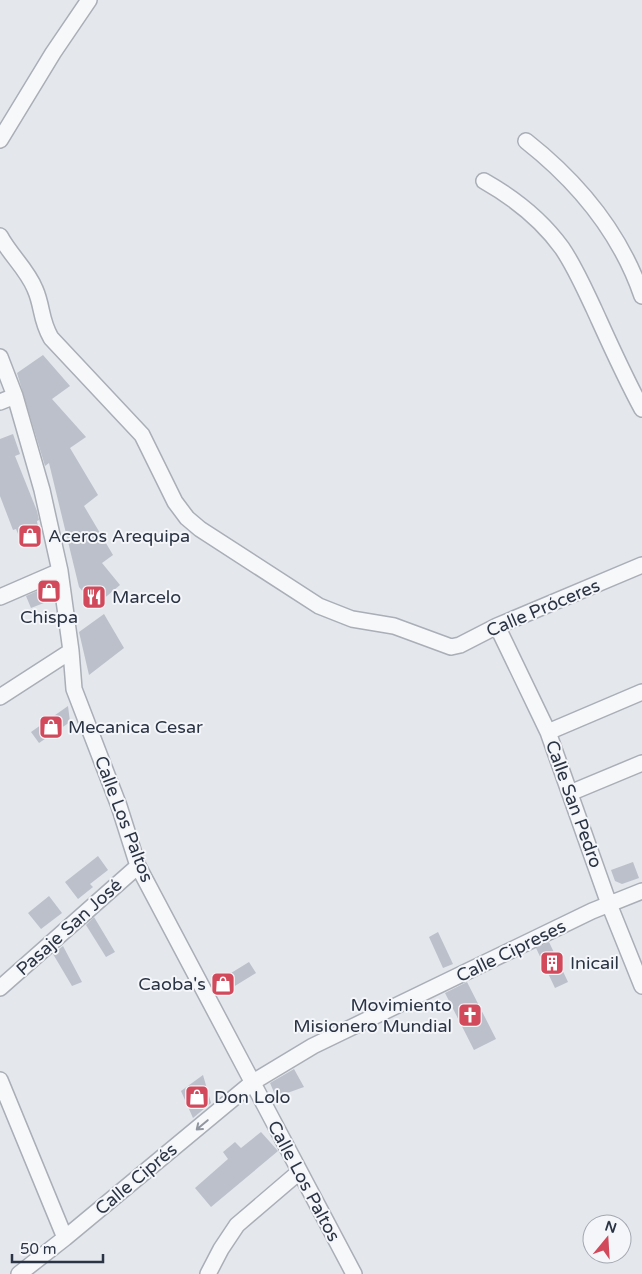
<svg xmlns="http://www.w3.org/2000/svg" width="642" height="1274" font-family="'Varela Round',sans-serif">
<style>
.building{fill:#bbc0ca}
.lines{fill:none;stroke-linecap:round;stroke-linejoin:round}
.minor-casing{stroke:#a9aeb7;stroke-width:18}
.minor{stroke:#f7f8fa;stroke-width:15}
.oneway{stroke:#9196a0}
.labels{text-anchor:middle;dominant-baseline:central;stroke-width:4;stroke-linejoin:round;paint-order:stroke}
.poi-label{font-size:18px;fill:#2b3445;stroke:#f4f6f9;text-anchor:start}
.street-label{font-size:18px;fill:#2b3445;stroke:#f4f6f9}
</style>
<rect width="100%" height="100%" fill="#e4e7ec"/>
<path class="building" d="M 43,355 L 70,386 L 52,399 L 86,437 L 70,448 L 98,495 L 84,506 L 113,555 L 102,563 L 120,585 L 95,606 L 79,587 L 49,463 L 45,466 L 17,373 Z
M 13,434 L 20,454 L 15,456 L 37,511 L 39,520 L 37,521 L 40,539 L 23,546 L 16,529 L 13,530 L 0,496 L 0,439 Z
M 51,585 L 54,599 L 31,608 L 26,596 Z
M 104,614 L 124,648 L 89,675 L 79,632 Z
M 68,706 L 70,722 L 39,743 L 31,732 Z
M 98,856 L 108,870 L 90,884 L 93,887 L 78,899 L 65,882 Z
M 633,862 L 639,878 L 622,884 L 615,881 L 611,870 Z
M 49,896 L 62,913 L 41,929 L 28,913 Z
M 94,917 L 115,952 L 106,957 L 86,925 Z
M 438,932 L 453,964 L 443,968 L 429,937 Z
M 549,942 L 568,982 L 555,988 L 536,948 Z
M 63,946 L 82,982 L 72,986 L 53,954 Z
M 249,962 L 256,973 L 225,992 L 218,981 Z
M 467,982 L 496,1039 L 474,1050 L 445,993 Z
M 294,1069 L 304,1087 L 276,1097 L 270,1083 Z
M 203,1075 L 211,1103 L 193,1118 L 181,1091 Z
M 261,1132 L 278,1151 L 211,1207 L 195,1188 L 228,1159 L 223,1152 L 235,1142 L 241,1148 Z"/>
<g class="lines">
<g class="minor-casing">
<path id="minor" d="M 0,140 L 53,53 L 89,0
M 526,141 C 578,182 620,232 642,296
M 484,181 C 514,198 541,219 562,248 C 575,267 584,288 594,309 C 609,342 624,376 642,409
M 0,236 C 10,255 27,269 35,289 C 43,307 40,319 51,338 L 142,435 L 175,502 L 187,518 L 200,529 L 319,606 L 352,619 L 394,626 L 451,647 L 460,645 L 497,626 L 642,565
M 0,357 L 15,396 L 42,490 L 60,571 L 71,651 L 74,689 L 119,806 L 138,866 L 354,1274
M 0,402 L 15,396
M 0,597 L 60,571
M 497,626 L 548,732 L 609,904 L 642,986
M 0,697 L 71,651
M 548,732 L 642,692
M 570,793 L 642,763
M 0,988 L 138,866
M 0,1080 L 65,1238
M 19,1274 L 65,1238 L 253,1082 L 313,1046 L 592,911 L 642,891
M 208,1274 L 221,1249 L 237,1225 L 299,1172"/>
</g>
<use href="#minor" class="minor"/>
</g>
<defs><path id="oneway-shaft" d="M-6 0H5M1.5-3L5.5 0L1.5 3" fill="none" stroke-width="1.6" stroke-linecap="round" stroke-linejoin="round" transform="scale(1.25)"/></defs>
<use class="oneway" href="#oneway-shaft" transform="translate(202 1125) rotate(140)"/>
<defs>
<g id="shop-square" transform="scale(1.25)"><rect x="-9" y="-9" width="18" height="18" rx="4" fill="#d1495b" stroke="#f4f6f9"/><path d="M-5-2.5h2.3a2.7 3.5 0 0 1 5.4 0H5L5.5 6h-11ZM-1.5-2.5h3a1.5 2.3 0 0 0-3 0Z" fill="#fff"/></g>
<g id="restaurant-square" transform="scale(1.25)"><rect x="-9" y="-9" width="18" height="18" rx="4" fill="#d1495b" stroke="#f4f6f9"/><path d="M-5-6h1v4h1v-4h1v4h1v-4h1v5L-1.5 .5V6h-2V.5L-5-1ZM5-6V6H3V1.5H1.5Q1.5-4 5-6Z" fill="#fff"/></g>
<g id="building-square" transform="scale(1.25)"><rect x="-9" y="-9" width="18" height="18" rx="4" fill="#d1495b" stroke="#f4f6f9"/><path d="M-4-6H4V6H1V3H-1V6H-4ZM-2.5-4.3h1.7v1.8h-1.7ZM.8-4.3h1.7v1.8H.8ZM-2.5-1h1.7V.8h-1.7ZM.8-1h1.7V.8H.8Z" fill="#fff"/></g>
<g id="church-square" transform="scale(1.25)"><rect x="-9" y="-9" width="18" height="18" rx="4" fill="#d1495b" stroke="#f4f6f9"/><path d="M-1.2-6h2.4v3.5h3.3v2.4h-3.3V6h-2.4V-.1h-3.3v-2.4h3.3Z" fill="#fff"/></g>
</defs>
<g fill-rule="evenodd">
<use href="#shop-square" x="30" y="536"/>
<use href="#shop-square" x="49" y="591"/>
<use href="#restaurant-square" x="94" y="597"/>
<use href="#shop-square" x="51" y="727"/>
<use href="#building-square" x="552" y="963"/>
<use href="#shop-square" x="223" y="984"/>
<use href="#church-square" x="470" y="1015"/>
<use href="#shop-square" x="197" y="1097"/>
</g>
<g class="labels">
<g class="poi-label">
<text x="48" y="536">Aceros Arequipa</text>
<text x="112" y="597">Marcelo</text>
<text x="49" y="617" text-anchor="middle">Chispa</text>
<text x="68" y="727">Mecanica Cesar</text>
<text x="570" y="963">Inicail</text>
<text x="206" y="984" text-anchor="end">Caoba's</text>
<text x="452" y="1005" text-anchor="end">Movimiento<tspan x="452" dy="21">Misionero Mundial</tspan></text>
<text x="214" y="1097">Don Lolo</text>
</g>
<g class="street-label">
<text transform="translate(543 608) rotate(-23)">Calle Próceres</text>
<text transform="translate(574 804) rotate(70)">Calle San Pedro</text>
<text transform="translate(124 819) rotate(69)">Calle Los Paltos</text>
<text transform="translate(69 927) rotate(-42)">Pasaje San José</text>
<text transform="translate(511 951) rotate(-26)">Calle Cipreses</text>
<text transform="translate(136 1179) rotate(-40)">Calle Ciprés</text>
<text transform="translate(304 1181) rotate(62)">Calle Los Paltos</text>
</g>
</g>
<g transform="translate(607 1239) rotate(18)"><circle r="24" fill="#f4f6f9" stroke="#a4a8b1"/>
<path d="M0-4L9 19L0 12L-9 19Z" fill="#d1495b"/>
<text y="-8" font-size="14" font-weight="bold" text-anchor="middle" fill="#2b3445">N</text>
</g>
<path d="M12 1254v8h91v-8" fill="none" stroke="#2b3445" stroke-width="2.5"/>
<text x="20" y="1254" font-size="15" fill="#2b3445" stroke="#f4f6f9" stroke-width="4" paint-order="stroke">50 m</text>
</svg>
